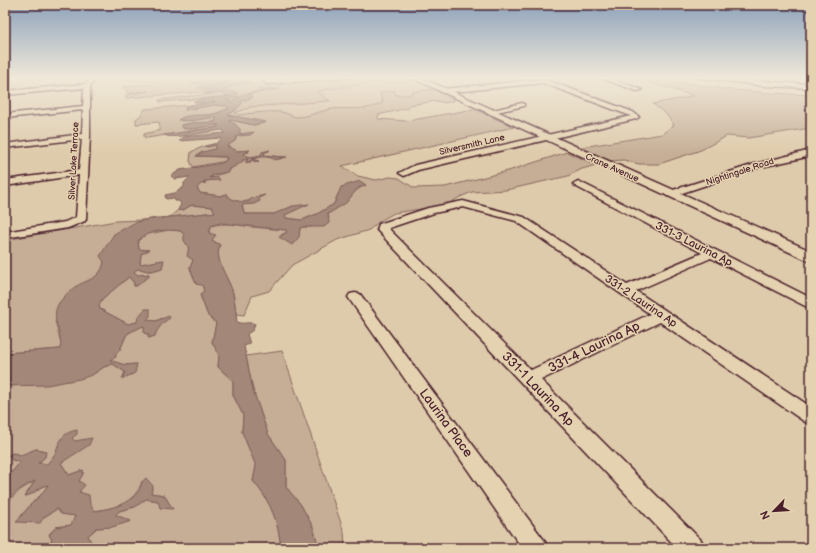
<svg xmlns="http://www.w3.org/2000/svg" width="816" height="553" font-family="'Balsamiq Sans',sans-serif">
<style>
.built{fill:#d2bca0}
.green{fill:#c5ae95;stroke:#886660}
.water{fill:#a38778;stroke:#7f5d59}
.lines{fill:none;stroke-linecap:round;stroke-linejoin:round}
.minor-casing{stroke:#4a1f2b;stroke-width:3}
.tertiary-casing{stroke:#4a1f2b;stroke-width:3}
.minor{fill:#e4d2b0;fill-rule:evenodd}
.tertiary{fill:#e4d2b0;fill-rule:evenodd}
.labels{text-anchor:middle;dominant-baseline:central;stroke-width:3;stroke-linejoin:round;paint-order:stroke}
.far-street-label{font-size:9px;fill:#4a1f2b;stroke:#e4d2b0}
.street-label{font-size:11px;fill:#4a1f2b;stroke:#e4d2b0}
.near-street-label{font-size:13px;fill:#4a1f2b;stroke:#e4d2b0}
</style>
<rect width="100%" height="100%" fill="#decbab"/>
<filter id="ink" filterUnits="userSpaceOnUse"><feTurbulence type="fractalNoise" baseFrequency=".025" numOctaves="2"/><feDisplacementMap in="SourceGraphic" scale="8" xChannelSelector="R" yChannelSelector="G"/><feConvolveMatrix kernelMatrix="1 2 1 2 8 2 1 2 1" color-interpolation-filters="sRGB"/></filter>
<g filter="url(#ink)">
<path class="built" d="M 5,77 L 51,77 L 48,80 L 24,82 L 21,90 L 5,92 Z
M 416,81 L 433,89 L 412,92 L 411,95 L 395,95 L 379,105 L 324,111 L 313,115 L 294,117 L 283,112 L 239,115 L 234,113 L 251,107 L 330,101 L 318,92 L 328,89 L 356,86 L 363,83 Z"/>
<path class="green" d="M 126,77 L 183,77 L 180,79 L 212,77 L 211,81 L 193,83 L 228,83 L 199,88 L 215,87 L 206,88 L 214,90 L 213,91 L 126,98 L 126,95 L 148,91 L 127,93 L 126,88 L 122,87 L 151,84 L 159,81 L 139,81 L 137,80 L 126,80 Z
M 380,77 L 407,77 L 416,81 L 363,83 C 349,89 333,86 318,92 L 330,101 L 251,107 L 235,113 L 239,115 C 252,113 267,111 281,112 C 287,113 291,116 296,117 C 309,117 319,111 332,109 C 348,107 369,112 383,102 L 380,94 L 386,91 L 395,91 L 395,95 L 411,95 L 412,92 L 433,89 L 455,100 L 445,103 L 437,101 L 410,105 L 408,108 L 378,115 L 378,119 L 407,121 L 474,109 L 514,127 L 342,166 L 358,176 L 376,180 L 390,177 L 399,178 L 414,188 L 445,187 L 508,171 L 567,152 L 596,165 L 582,169 L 568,176 L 506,190 L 472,192 L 460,197 L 446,205 L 394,213 L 380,221 L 369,230 L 337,240 L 292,265 L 269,291 L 252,296 L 244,315 L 236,314 C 235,307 235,300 233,293 C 229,278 213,260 220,245 L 212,240 L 209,233 L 211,226 C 225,222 237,225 252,227 C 263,228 275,229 286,230 L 287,232 L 281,235 L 302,227 L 312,227 L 329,218 L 328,214 C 342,206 352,191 366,185 L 338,194 L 334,204 L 317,214 L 302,220 L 286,218 L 285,215 L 297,209 L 293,206 L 274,214 L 247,214 L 244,213 L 242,204 L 250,204 L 252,199 C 244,204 231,202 227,194 L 220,196 L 200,193 L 197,188 L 203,182 L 218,178 L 209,178 C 214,174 222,175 226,172 C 232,168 243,159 248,159 L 246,162 L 248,163 L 251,160 L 257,162 L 252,159 L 263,156 L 279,159 L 285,157 L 264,155 L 265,152 L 269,151 L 262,152 L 261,155 C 254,157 249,158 242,154 L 249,152 L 247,151 L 237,151 L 227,146 L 228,144 L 235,141 L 237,136 L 245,134 L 240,134 L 238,128 L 230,122 L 230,120 L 254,125 L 265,123 L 228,115 L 242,101 L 252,98 L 249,94 L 279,89 C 272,89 266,88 259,89 L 264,91 L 245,94 L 231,102 L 226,100 L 237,97 L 236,93 L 224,91 L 223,90 L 239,84 Z
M 632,77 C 663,77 694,85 724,89 C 753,92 782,94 811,95 L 811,128 L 748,138 L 727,136 L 701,150 L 659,164 L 639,164 L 624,160 L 607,161 L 576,148 L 662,134 L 674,125 L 666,114 L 653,104 L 694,96 Z
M 224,93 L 232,96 L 160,102 L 159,100 L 191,96 Z
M 202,104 L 186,106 L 185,110 L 214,105 L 227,106 L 229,108 L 216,114 L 183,117 L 181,121 L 216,117 L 215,122 L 192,123 L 181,125 L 184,129 L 215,125 L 218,125 L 218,127 L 147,138 L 144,137 L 144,134 L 160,130 L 159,122 L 136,124 L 136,119 L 141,115 L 145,109 Z
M 216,145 L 215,149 L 196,156 L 226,157 L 226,161 L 193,167 L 190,161 L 191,152 L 205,146 L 207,147 Z
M 192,205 L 212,207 L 216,212 L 144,220 L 127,228 L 104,262 L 102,270 L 94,278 L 84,283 L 55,321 L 61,343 L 60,349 L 5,353 L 5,240 L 116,221 L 144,220 L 170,217 L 178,210 L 183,210 Z
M 169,230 L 181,231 L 184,235 C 184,242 191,252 193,260 L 190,268 L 196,284 L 202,284 L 204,291 L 200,295 L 208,316 L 216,323 L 212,342 L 219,355 L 218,367 L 233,381 L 233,395 L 243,415 L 242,432 L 256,466 L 253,481 C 271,502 278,521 281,548 L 94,548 L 88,536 L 97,528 L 112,527 L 131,521 L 115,515 L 119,511 L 135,507 L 146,499 L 158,501 L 168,501 L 164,495 L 151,493 L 142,481 C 135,503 116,508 94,511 C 88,502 77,494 79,482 C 80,477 84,475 83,470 L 69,475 L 61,463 L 75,441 L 71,438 L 60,439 L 55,454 L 47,465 L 38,464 L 45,457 L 46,451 L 36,449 L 21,455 L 13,453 L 9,455 L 20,462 L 13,471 L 5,477 L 5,386 L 92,375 L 104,367 L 113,364 L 125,372 L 123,379 L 136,364 L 125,365 L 109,361 L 120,350 L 127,334 L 141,326 L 144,326 L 149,335 L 149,338 L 155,336 L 156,331 L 164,321 L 162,318 L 156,321 L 146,320 L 128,324 L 100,309 L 99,305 L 102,299 L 129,277 L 134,283 L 134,286 L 137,286 L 148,274 L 138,276 L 133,272 C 139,266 143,271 149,271 C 153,271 159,269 162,268 L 163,260 L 140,265 L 141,254 L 149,250 L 139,250 L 138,241 L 144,235 Z
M 282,351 L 344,532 L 345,548 L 319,548 L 313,527 L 301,505 L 286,487 L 286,460 L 268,434 L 253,390 L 246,356 Z
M 35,481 L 25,496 C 35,495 39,486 48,485 L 41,495 L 32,503 L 16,522 L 44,517 L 57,509 L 61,514 L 76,516 L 71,525 L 56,527 L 49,534 L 52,540 L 46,548 L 5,548 L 5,517 L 8,511 L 11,498 L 22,489 Z"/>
<path class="water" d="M 212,77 L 220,78 L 220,80 L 222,81 L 251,81 C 245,85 232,84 223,90 L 238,93 L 237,97 L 226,100 L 231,102 L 245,94 L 263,91 L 258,88 L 280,89 L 249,94 L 253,97 L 242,101 L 243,102 L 236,110 L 228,115 L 266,122 L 254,125 L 230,120 L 230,122 L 235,124 L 240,129 L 240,134 L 254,132 L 250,135 L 237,136 L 235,141 L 227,146 L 237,151 L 250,150 L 243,154 L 250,157 L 261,155 L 262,152 L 270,150 L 265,152 L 264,155 L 277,157 L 287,157 L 275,160 C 268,155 260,157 252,159 L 259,161 L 257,162 L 251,160 L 250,161 L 251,162 L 245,162 L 248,159 L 244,159 L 241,163 L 228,170 L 230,171 C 223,174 215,173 209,178 L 218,177 L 220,180 L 204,181 L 206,183 L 201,184 L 197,188 L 200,193 L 220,196 L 227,194 C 229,200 240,202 248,202 L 252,198 L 265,195 L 259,198 L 260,201 L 254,204 L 242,205 L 244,213 L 247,214 L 274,214 L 293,206 L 309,204 L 285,215 L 286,218 L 302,220 L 317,214 L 334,204 L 341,187 L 360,181 L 366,185 L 358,188 L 346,203 L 328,214 L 329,223 L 324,227 L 302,227 L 300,229 L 299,237 L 292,245 L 279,237 L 287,232 L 286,230 L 220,223 L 211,226 L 209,233 L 216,235 L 212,240 L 220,245 C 213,260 230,279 233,294 C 235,303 236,313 237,322 C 243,325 249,321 255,324 L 253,330 L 247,334 L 250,344 L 244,346 L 253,390 L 268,434 L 286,460 L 286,487 L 301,505 L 313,527 L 319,548 L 281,548 C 278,521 271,502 253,481 L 256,466 L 242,432 L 243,415 L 233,395 L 233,381 L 218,367 L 219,355 L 212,342 L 216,323 L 208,316 L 200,294 L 204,291 L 202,285 L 196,284 L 190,268 L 193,260 L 187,256 L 189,246 L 184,241 L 184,235 L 181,231 C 166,229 148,230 138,241 L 139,249 L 149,250 L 141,254 L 140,264 L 164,260 L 162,268 C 159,269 153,271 149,271 C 143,271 139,266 134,272 L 138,275 L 149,274 L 149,277 C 143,279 140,286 134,286 L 134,283 L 129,277 L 102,299 L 99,305 L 100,309 L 128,324 L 137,322 L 138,317 L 145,309 L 150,309 L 150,316 L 147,320 L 156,321 L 169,316 L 170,318 C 163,322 157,329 155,336 L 148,338 L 149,335 L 144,333 L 144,326 C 140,327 138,329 135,330 C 119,336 127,344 116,353 L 116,357 L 110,360 L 125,365 L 137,364 L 135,373 L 122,379 L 125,372 L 113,364 L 104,367 L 92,375 L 80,379 L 47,385 L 5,386 L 5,353 L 60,349 C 64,334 49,318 59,303 C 62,299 68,292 72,289 C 85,279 100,281 104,262 L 100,256 L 114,234 L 134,223 L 144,220 L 215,212 L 212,207 L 192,205 C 186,207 184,212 178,210 L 181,204 L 179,201 L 175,201 L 174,198 L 166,199 L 165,195 L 175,193 L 184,187 L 184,183 L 190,177 L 175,179 L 171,176 L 180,170 L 222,163 L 227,159 L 226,157 L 196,156 L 202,152 L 215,149 L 216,145 L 207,147 L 205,146 L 217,143 L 222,138 L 179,141 L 184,137 L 225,133 L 223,130 C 211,131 172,140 164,135 L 218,127 L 218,125 L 215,125 C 205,126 189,132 181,127 L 181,125 L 192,123 L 215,122 L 216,117 L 191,121 L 178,120 C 187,113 200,116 210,115 C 217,113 223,111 229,108 L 227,106 L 214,105 L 185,110 L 186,106 L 215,102 L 213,101 L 197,103 L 194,102 L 198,100 L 232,96 L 226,96 L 223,93 L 204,94 L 214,90 L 202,90 L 202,88 L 198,88 L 201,86 L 225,84 L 226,82 L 191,84 L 198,81 L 211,81 Z
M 77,430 L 77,434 L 72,438 L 75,441 L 92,438 L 89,445 L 61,463 L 69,475 L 83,470 L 83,474 L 79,481 L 85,485 L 79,492 L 89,495 L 90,504 L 94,511 C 110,509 128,505 138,492 C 142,487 140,482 146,478 L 153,486 L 151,493 L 164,495 L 173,509 L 160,508 L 158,501 L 146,499 L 135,507 L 119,511 L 116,515 L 131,521 L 112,527 L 96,528 L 88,536 L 94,548 L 46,548 L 52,540 L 49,535 L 56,527 L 71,525 L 75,516 L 61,514 L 57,509 L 44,517 L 40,523 L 16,522 L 32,503 L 41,495 L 48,485 C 39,486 34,495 25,496 L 35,481 C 27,485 15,491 11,498 C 8,504 9,511 5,517 L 5,477 L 13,471 L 20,462 L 12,460 L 9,455 L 13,453 L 21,455 L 36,449 L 46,451 L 45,457 L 38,463 L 47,464 C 49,461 53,458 55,454 C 62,442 58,434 77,430 Z"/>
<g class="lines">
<g class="minor-casing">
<path id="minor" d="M 92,77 L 98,77 L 90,86 L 90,136 L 86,219 L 85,221 L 68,228 L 5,238 L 5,232 L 65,222 L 76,217 L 79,175 L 5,186 L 5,180 L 79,170 L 82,139 L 5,148 L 5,144 L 82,134 L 83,110 L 5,118 L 5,114 L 83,106 L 84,88 L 5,95 L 5,91 L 85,84 Z
M 315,77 L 352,77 L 267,84 L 264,82 L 267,80 Z
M 598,77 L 607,77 L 642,90 L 637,91 Z
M 694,77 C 733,77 772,83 811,84 L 811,88 L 766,86 Z
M 544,79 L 633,112 L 639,117 L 636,119 L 418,170 L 404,176 L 399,173 L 415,165 L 631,116 L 543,83 L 443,93 L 440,91 L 443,89 Z
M 522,103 L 524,104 L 524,106 L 488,114 L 485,112 Z
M 811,150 L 811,156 L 761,167 L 673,196 L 667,196 L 665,194 L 667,192 L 755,164 Z
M 578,181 L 811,298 L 811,309 L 711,258 L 636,291 L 811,407 L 811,425 L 805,422 L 660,322 L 541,380 L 701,540 L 705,548 L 677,548 L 377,230 L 379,224 L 428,208 L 463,201 L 524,217 L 627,285 L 702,253 L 575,186 L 573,184 ZM 463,207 L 516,221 L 650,314 L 531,370 L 389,229 L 389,228 L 434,213 Z
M 355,293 L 360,294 L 544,540 L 548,548 L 522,548 L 350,300 L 348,297 L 350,294 Z"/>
</g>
<g class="tertiary-casing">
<path id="tertiary" d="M 410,77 L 420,77 L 811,251 L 811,262 Z"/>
</g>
<use href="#minor" class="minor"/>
<use href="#tertiary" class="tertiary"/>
</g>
</g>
<linearGradient id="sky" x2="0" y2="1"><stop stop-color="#8ca2bb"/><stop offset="0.5" stop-color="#f0e8d9"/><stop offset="1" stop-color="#f0e8d9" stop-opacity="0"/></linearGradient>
<rect width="816" height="155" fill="url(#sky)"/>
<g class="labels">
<g class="far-street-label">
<text transform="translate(472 145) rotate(-13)">Silversmith Lane</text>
<text transform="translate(74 161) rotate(-87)">Silver Lake Terrace</text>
<text transform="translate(612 168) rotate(24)">Crane Avenue</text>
<text transform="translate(740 172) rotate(-18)">Nightingale Road</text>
</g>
<g class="street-label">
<text transform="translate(694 244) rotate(27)">331-3 Laurina Ap</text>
<text transform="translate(641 301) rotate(34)">331-2 Laurina Ap</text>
</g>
<g class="near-street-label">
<text transform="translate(594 347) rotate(-26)">331-4 Laurina Ap</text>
<text transform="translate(538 389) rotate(46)">331-1 Laurina Ap</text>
<text transform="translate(446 423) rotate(54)">Laurina Place</text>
</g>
</g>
<rect width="816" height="553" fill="none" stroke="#e4d2b0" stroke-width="20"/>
<rect x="10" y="10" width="796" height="533" fill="none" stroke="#4a1f2b" stroke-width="1.5" filter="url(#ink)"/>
<g transform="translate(774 511) rotate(245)" stroke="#e4d2b0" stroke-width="3" paint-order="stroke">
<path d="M0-3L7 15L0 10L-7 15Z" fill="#4a1f2b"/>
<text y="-6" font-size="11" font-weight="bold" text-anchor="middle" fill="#4a1f2b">N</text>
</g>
</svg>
